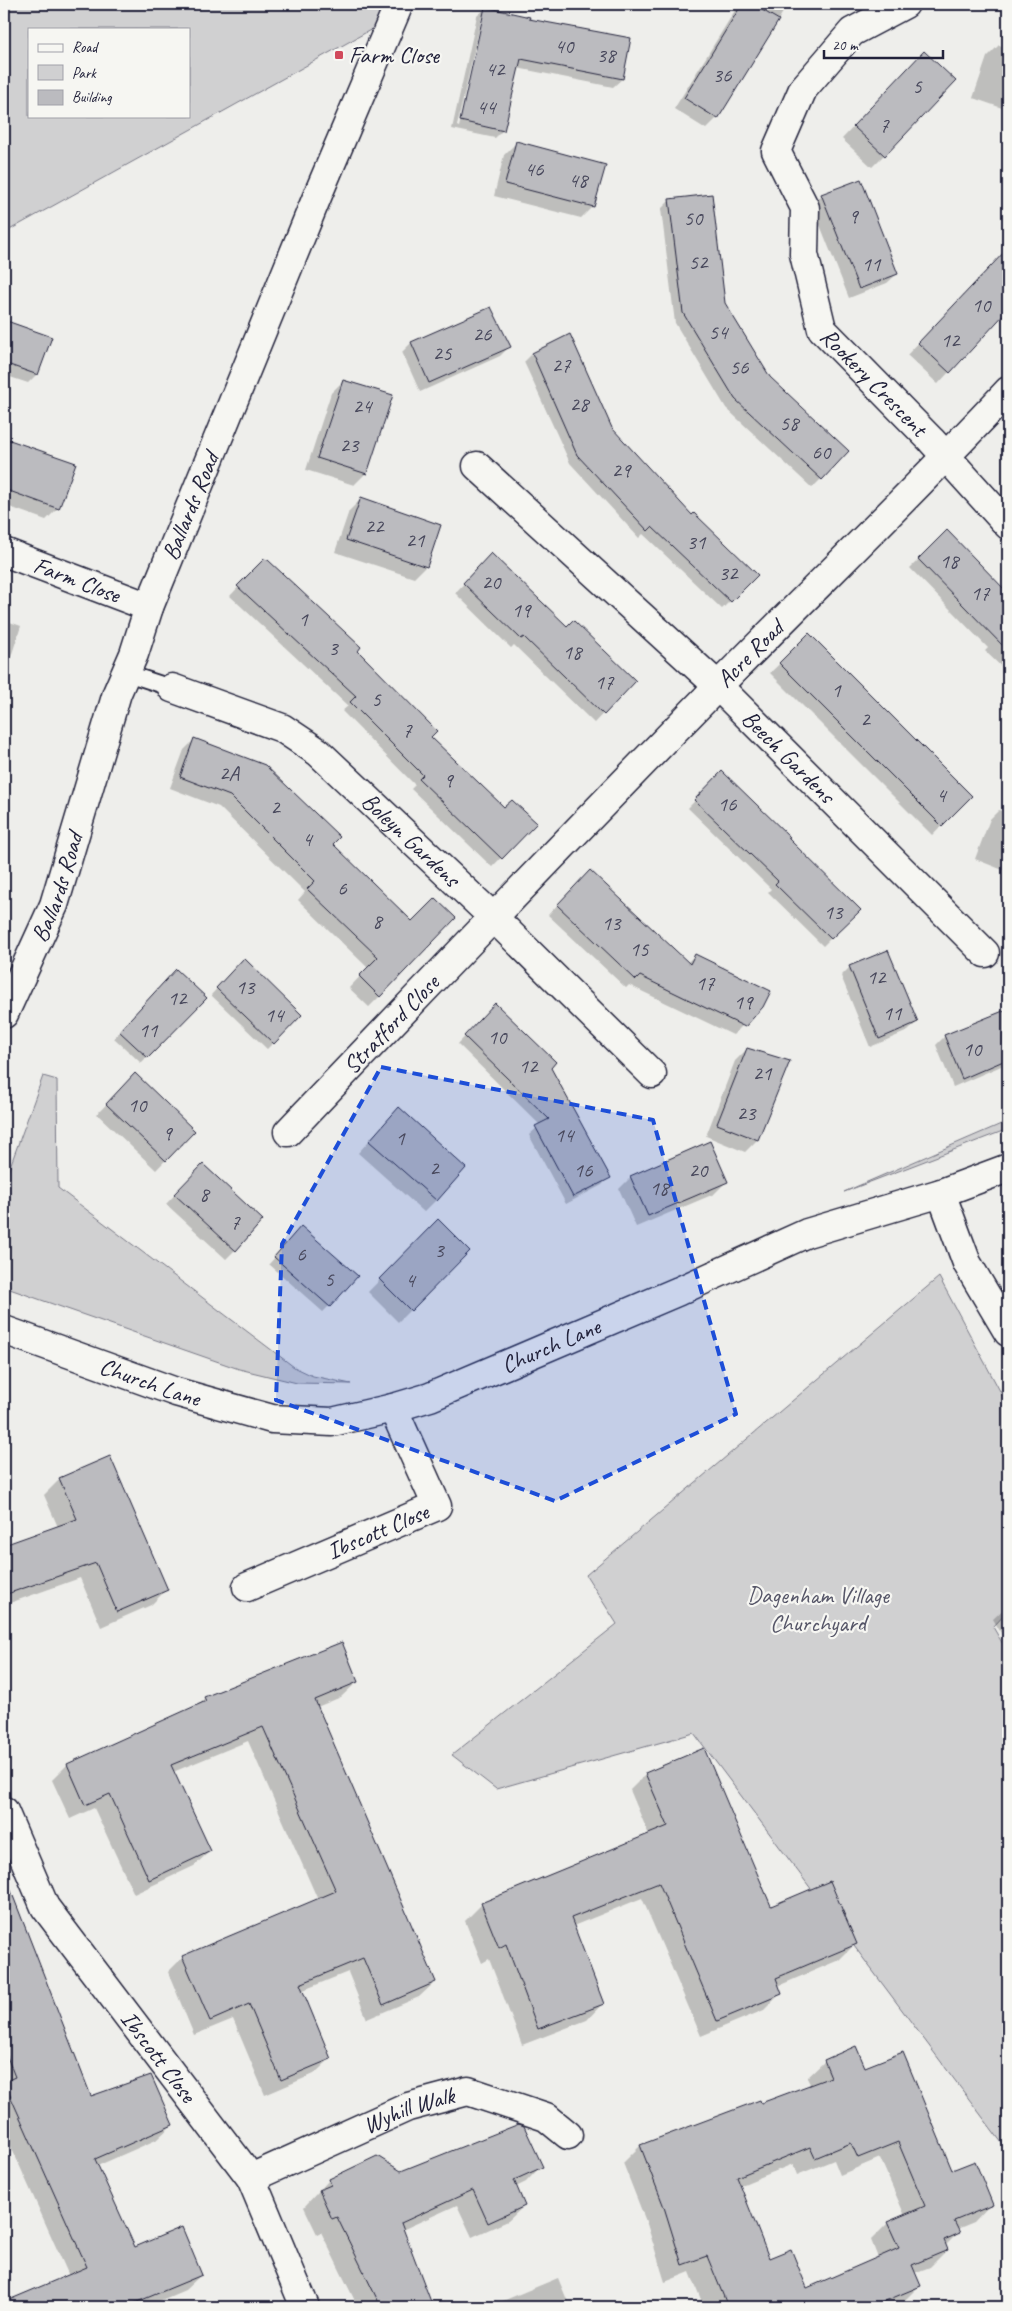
<svg xmlns="http://www.w3.org/2000/svg" width="1012" height="2311" font-family="Caveat,sans-serif">
<style>
.green{fill:#d0d0d1;stroke:#797986;fill-rule:evenodd}
.shadow{fill:#0003;fill-rule:evenodd}
.building{fill:#bbbbbf;stroke:#22223b;fill-rule:evenodd}
.lines{fill:none;stroke-linecap:round;stroke-linejoin:round}
.lane-casing{stroke:#22223b;stroke-width:19}
.street-casing{stroke:#22223b;stroke-width:31}
.secondary-casing{stroke:#22223b;stroke-width:31}
.lane{stroke:#f6f6f2;stroke-width:15}
.street{stroke:#f6f6f2;stroke-width:28}
.secondary{stroke:#f6f6f2;stroke-width:28}
.marked{fill:#1d4ed8;fill-opacity:0.2;stroke:#1d4ed8;stroke-width:4;stroke-dasharray:10 6;stroke-linejoin:round}
.poi-dot{fill:#d1495b;stroke:#f6f6f2;stroke-width:2}
.labels{text-anchor:middle;dominant-baseline:central;stroke-width:4.5;stroke-linejoin:round;paint-order:stroke}
.number-label{font-size:21px;fill:#48485c}
.poi-label{font-size:24px;fill:#22223b;stroke:#f6f6f2;text-anchor:start}
.street-label{font-size:24px;fill:#22223b;stroke:#f6f6f2}
.park-label{font-size:24px;fill:#565668;stroke:#f6f6f2}
</style>
<rect width="100%" height="100%" fill="#eeeeeb"/>
<filter id="ink" filterUnits="userSpaceOnUse"><feTurbulence type="fractalNoise" baseFrequency=".02" numOctaves="2"/><feDisplacementMap in="SourceGraphic" scale="10" xChannelSelector="R" yChannelSelector="G"/><feConvolveMatrix kernelMatrix="1 2 1 2 8 2 1 2 1" color-interpolation-filters="sRGB"/></filter>
<g filter="url(#ink)">
<path class="green" d="M 4,4 L 391,4 L 383,23 L 4,233 ZM 29,29 L 189,29 L 189,116 L 29,116 Z
M 43,1076 L 57,1080 L 58,1188 L 294,1367 L 313,1376 L 351,1384 L 297,1383 L 239,1369 L 4,1287 L 4,1183 Z
M 1008,1121 L 1008,1129 L 844,1192 Z
M 939,1277 L 1008,1406 L 1008,1611 L 993,1627 L 1008,1653 L 1008,2151 L 694,1733 L 496,1789 L 452,1755 L 617,1624 L 586,1575 Z"/>
<path class="shadow" d="M 739,4 L 792,4 L 785,9 L 717,118 L 706,129 L 674,109 Z
M 486,8 L 528,20 L 622,79 L 613,87 L 517,68 L 503,130 L 495,138 L 452,129 L 477,16 ZM 482,16 L 485,16 L 459,127 L 457,126 Z
M 999,45 L 1008,48 L 1008,110 L 973,98 L 987,57 Z
M 912,65 L 884,155 L 872,167 L 842,139 Z
M 516,143 L 593,206 L 581,218 L 494,196 L 504,155 Z
M 822,195 L 897,274 L 887,283 L 849,298 L 812,205 Z
M 670,200 L 723,303 L 769,378 L 821,479 L 812,488 L 726,408 L 675,323 L 661,209 Z
M 1008,248 L 1008,308 L 938,384 L 907,355 Z
M 491,309 L 509,347 L 500,356 L 420,392 L 402,352 L 411,343 Z
M 4,321 L 50,338 L 37,374 L 28,383 L 4,375 Z
M 532,354 L 611,429 L 692,517 L 756,575 L 722,609 L 643,534 L 639,538 L 570,463 L 524,362 Z
M 343,381 L 366,473 L 354,485 L 306,470 L 331,393 Z
M 4,439 L 74,464 L 58,508 L 46,520 L 4,505 Z
M 361,499 L 426,566 L 414,578 L 335,552 L 349,511 Z
M 947,532 L 1008,603 L 1008,673 L 985,651 L 988,648 L 910,568 Z
M 491,555 L 567,628 L 634,681 L 594,723 L 514,645 L 511,648 L 455,593 Z
M 264,560 L 357,651 L 429,737 L 504,809 L 535,823 L 492,867 L 411,789 L 415,785 L 342,711 L 348,706 L 230,596 Z
M 4,620 L 21,626 L 8,666 L 4,669 Z
M 809,635 L 970,796 L 932,835 L 770,673 Z
M 195,739 L 331,844 L 412,922 L 380,996 L 369,1007 L 349,988 L 368,968 L 298,900 L 305,892 L 219,807 L 170,788 L 184,750 Z
M 722,773 L 859,910 L 823,946 L 768,892 L 771,889 L 688,808 Z
M 999,810 L 1008,814 L 1008,872 L 975,859 L 990,819 Z
M 580,881 L 687,963 L 695,955 L 762,1006 L 733,1035 L 629,985 L 626,988 L 548,915 Z
M 244,960 L 301,1015 L 267,1049 L 211,995 Z
M 850,967 L 917,1022 L 908,1031 L 870,1047 L 841,976 Z
M 170,976 L 205,998 L 141,1063 L 114,1038 Z
M 1008,1010 L 1008,1063 L 953,1087 L 936,1045 L 945,1036 Z
M 487,1013 L 550,1068 L 609,1177 L 602,1185 L 566,1204 L 529,1135 L 540,1125 L 458,1044 Z
M 747,1049 L 788,1062 L 757,1140 L 745,1152 L 706,1136 L 735,1061 Z
M 135,1075 L 194,1131 L 156,1170 L 97,1114 Z
M 387,1121 L 436,1200 L 424,1212 L 358,1153 Z
M 194,1175 L 235,1250 L 226,1259 L 166,1204 Z
M 631,1177 L 726,1182 L 714,1194 L 636,1227 L 619,1189 Z
M 438,1221 L 469,1251 L 398,1322 L 368,1292 Z
M 296,1234 L 329,1306 L 323,1312 L 269,1264 Z
M 60,1479 L 166,1590 L 151,1605 L 101,1627 L 80,1578 L 4,1605 L 4,1547 L 58,1527 L 44,1495 Z
M 1008,1605 L 1008,1645 L 993,1619 Z
M 357,1682 L 341,1697 L 317,1707 L 435,1982 L 419,1997 L 367,2019 L 348,1972 L 301,1991 L 330,2059 L 314,2074 L 265,2095 L 233,2019 L 194,2035 L 168,1972 L 183,1957 L 318,1900 L 248,1741 L 173,1772 L 210,1851 L 194,1866 L 134,1894 L 94,1808 L 70,1819 L 52,1780 L 67,1765 L 194,1708 L 205,1698 Z
M 646,1774 L 770,1908 L 855,1944 L 839,1960 L 778,1986 L 781,1993 L 764,2010 L 701,2036 L 642,1898 L 573,1926 L 603,2003 L 587,2020 L 522,2045 L 489,1959 L 482,1963 L 465,1921 L 482,1904 L 649,1835 L 630,1790 Z
M 20,1917 L 91,2098 L 172,2125 L 156,2140 L 97,2166 L 134,2249 L 201,2275 L 185,2290 L 145,2307 L 28,2307 L 27,2303 L 69,2276 L 4,2131 L 4,1923 Z
M 825,2061 L 864,2069 L 951,2172 L 991,2204 L 974,2222 L 957,2229 L 958,2233 L 945,2246 L 947,2250 L 930,2267 L 914,2273 L 919,2286 L 902,2303 L 892,2307 L 738,2307 L 736,2302 L 724,2307 L 704,2307 L 690,2272 L 665,2282 L 647,2224 L 623,2163 L 640,2146 L 759,2102 L 760,2105 L 811,2086 L 807,2078 ZM 880,2158 L 905,2216 L 888,2223 L 871,2240 L 878,2258 L 806,2289 L 769,2259 L 739,2186 L 793,2164 L 797,2175 L 834,2160 L 840,2175 Z
M 1008,2069 L 1008,2079 L 1005,2072 Z
M 541,2166 L 526,2182 L 516,2187 L 524,2206 L 508,2221 L 472,2237 L 457,2205 L 402,2230 L 432,2307 L 358,2307 L 321,2232 L 317,2234 L 304,2207 L 329,2180 L 401,2173 Z
M 558,2278 L 570,2307 L 488,2307 Z"/>
<path class="building" d="M 742,4 L 752,4 L 779,20 L 718,119 L 684,98 Z
M 485,7 L 530,17 L 529,19 L 631,38 L 623,79 L 521,59 L 504,131 L 460,121 Z
M 924,51 L 956,81 L 885,156 L 853,126 Z
M 516,141 L 606,165 L 594,207 L 505,184 Z
M 861,179 L 898,274 L 859,289 L 821,194 Z
M 712,194 L 725,303 L 770,377 L 849,451 L 822,480 L 735,399 L 683,313 L 669,199 Z
M 1008,248 L 1008,310 L 950,373 L 918,343 Z
M 491,307 L 511,347 L 429,383 L 411,342 Z
M 4,320 L 52,337 L 38,375 L 4,363 Z
M 570,334 L 612,428 L 692,515 L 694,513 L 758,575 L 731,602 L 652,527 L 648,531 L 577,455 L 532,353 Z
M 343,380 L 393,395 L 367,474 L 317,458 Z
M 4,438 L 76,463 L 59,509 L 4,489 Z
M 361,497 L 441,525 L 427,567 L 346,540 Z
M 947,530 L 1008,593 L 1008,651 L 918,559 Z
M 491,553 L 567,626 L 573,620 L 636,681 L 604,715 L 524,637 L 521,639 L 463,583 Z
M 264,559 L 268,560 L 361,647 L 358,651 L 437,731 L 431,737 L 504,807 L 512,800 L 537,823 L 502,859 L 419,779 L 423,775 L 350,702 L 356,696 L 237,586 Z
M 809,633 L 972,796 L 942,826 L 779,663 Z
M 194,738 L 265,765 L 340,837 L 333,844 L 412,921 L 435,898 L 456,918 L 380,997 L 359,976 L 378,957 L 307,889 L 315,881 L 230,796 L 180,777 Z
M 722,771 L 790,837 L 788,838 L 861,910 L 831,939 L 775,884 L 778,881 L 694,800 Z
M 590,870 L 690,964 L 695,954 L 771,991 L 763,1007 L 745,1027 L 640,976 L 636,980 L 557,905 Z
M 888,950 L 918,1022 L 879,1039 L 849,966 Z
M 244,958 L 302,1015 L 274,1044 L 216,988 Z
M 176,969 L 207,998 L 148,1058 L 119,1031 Z
M 495,1003 L 556,1062 L 551,1068 L 611,1178 L 573,1197 L 535,1126 L 549,1119 L 464,1036 Z
M 1008,1009 L 1008,1059 L 962,1079 L 944,1035 Z
M 747,1048 L 790,1061 L 758,1140 L 717,1124 Z
M 135,1073 L 195,1131 L 166,1161 L 106,1104 Z
M 399,1107 L 466,1168 L 437,1201 L 369,1141 Z
M 710,1141 L 728,1182 L 648,1216 L 630,1176 Z
M 203,1164 L 263,1220 L 236,1251 L 174,1194 Z
M 438,1219 L 470,1251 L 411,1311 L 379,1279 Z
M 301,1226 L 358,1276 L 330,1307 L 274,1257 Z
M 110,1456 L 168,1590 L 117,1612 L 96,1563 L 4,1595 L 4,1545 L 77,1519 L 59,1478 Z
M 342,1642 L 358,1682 L 315,1700 L 436,1982 L 383,2005 L 363,1958 L 300,1984 L 331,2059 L 281,2080 L 249,2004 L 210,2021 L 182,1956 L 336,1891 L 263,1727 L 171,1765 L 211,1851 L 149,1880 L 110,1794 L 85,1805 L 67,1764 L 206,1701 L 204,1697 Z
M 704,1748 L 771,1906 L 830,1881 L 857,1944 L 776,1978 L 782,1994 L 717,2021 L 659,1883 L 571,1918 L 604,2004 L 538,2029 L 506,1944 L 499,1948 L 481,1903 L 668,1826 L 645,1773 Z
M 4,1878 L 6,1878 L 91,2096 L 151,2075 L 173,2125 L 95,2159 L 135,2247 L 182,2227 L 202,2275 L 125,2307 L 4,2307 L 4,2302 L 87,2267 L 4,2082 L 15,2077 L 4,2049 Z
M 856,2046 L 865,2067 L 903,2052 L 952,2170 L 975,2161 L 993,2205 L 954,2221 L 960,2233 L 944,2240 L 948,2250 L 912,2265 L 921,2286 L 871,2307 L 728,2307 L 707,2256 L 682,2265 L 664,2207 L 640,2145 L 760,2100 L 761,2103 L 831,2077 L 824,2060 ZM 898,2142 L 925,2206 L 887,2222 L 899,2248 L 807,2288 L 791,2249 L 769,2258 L 737,2177 L 810,2147 L 815,2158 L 851,2143 L 858,2158 Z
M 519,2124 L 524,2126 L 543,2167 L 514,2180 L 525,2206 L 488,2223 L 473,2190 L 401,2223 L 433,2307 L 381,2307 L 337,2217 L 332,2219 L 319,2190 L 331,2185 L 329,2179 L 377,2156 L 401,2171 Z"/>
<g class="lines">
<g class="lane-casing">
<path id="lane" d="M 126,673 L 172,688"/>
</g>
<g class="street-casing">
<g id="street">
<path id="s1" d="M 905,4 L 852,32 L 803,89 L 776,151 L 805,208 L 804,254 L 822,329 L 931,440 L 1008,525"/>
<path id="s2" d="M 477,466 L 718,686 L 985,953"/>
<path id="s3" d="M 4,552 L 149,607"/>
<path id="s4" d="M 172,688 L 282,728 L 318,752 L 493,917 L 652,1074"/>
<path id="s5" d="M 288,1132 C 430,983 573,834 717,687 C 814,588 914,492 1008,391"/>
<path d="M 941,1193 L 967,1263 L 1008,1332"/>
<path id="s6" d="M 247,1587 L 437,1506 L 393,1408"/>
<path id="s7" d="M 4,1811 L 45,1907 L 251,2178 L 305,2307"/>
<path id="s8" d="M 251,2178 L 408,2107 L 468,2091 L 546,2117 L 568,2135"/>
</g>
</g>
<g class="secondary-casing">
<g id="secondary">
<path id="s9" d="M 4,1014 L 54,905 L 117,693 L 134,654 L 149,607 L 319,192 L 399,4"/>
<path id="s10" d="M 4,1330 L 176,1392 L 272,1419 L 332,1422 L 393,1408 L 430,1397 L 679,1291 L 807,1233 L 941,1193 L 1008,1168"/>
</g>
</g>
<use href="#lane" class="lane"/>
<use href="#street" class="street"/>
<use href="#secondary" class="secondary"/>
</g>
</g>
<path class="marked" d="M 381,1067 L 653,1120 L 736,1414 L 555,1501 L 276,1400 L 282,1244 Z"/>
<rect class="poi-dot" x="334" y="50" width="10" height="10" rx="2.5"/>
<g class="labels">
<g class="number-label">
<text x="564" y="46">40</text>
<text x="606" y="55">38</text>
<text x="495" y="69">42</text>
<text x="722" y="75">36</text>
<text x="917" y="86">5</text>
<text x="486" y="107">44</text>
<text x="884" y="125">7</text>
<text x="534" y="169">46</text>
<text x="578" y="180">48</text>
<text x="853" y="216">9</text>
<text x="693" y="218">50</text>
<text x="698" y="262">52</text>
<text x="871" y="264">11</text>
<text x="981" y="305">10</text>
<text x="718" y="332">54</text>
<text x="482" y="334">26</text>
<text x="950" y="340">12</text>
<text x="442" y="353">25</text>
<text x="561" y="365">27</text>
<text x="739" y="367">56</text>
<text x="579" y="404">28</text>
<text x="362" y="406">24</text>
<text x="789" y="423">58</text>
<text x="349" y="445">23</text>
<text x="821" y="452">60</text>
<text x="621" y="470">29</text>
<text x="374" y="526">22</text>
<text x="415" y="540">21</text>
<text x="696" y="542">31</text>
<text x="949" y="561">18</text>
<text x="728" y="573">32</text>
<text x="491" y="582">20</text>
<text x="980" y="593">17</text>
<text x="521" y="610">19</text>
<text x="303" y="619">1</text>
<text x="333" y="648">3</text>
<text x="572" y="652">18</text>
<text x="604" y="682">17</text>
<text x="836" y="690">1</text>
<text x="376" y="699">5</text>
<text x="865" y="719">2</text>
<text x="407" y="730">7</text>
<text x="229" y="773">2A</text>
<text x="448" y="780">9</text>
<text x="941" y="795">4</text>
<text x="727" y="804">16</text>
<text x="275" y="807">2</text>
<text x="307" y="839">4</text>
<text x="342" y="888">6</text>
<text x="833" y="912">13</text>
<text x="377" y="921">8</text>
<text x="611" y="923">13</text>
<text x="639" y="949">15</text>
<text x="876" y="977">12</text>
<text x="705" y="983">17</text>
<text x="245" y="987">13</text>
<text x="177" y="998">12</text>
<text x="743" y="1002">19</text>
<text x="892" y="1013">11</text>
<text x="274" y="1015">14</text>
<text x="148" y="1030">11</text>
<text x="497" y="1037">10</text>
<text x="972" y="1049">10</text>
<text x="528" y="1066">12</text>
<text x="762" y="1073">21</text>
<text x="137" y="1105">10</text>
<text x="746" y="1113">23</text>
<text x="167" y="1133">9</text>
<text x="564" y="1135">14</text>
<text x="400" y="1138">1</text>
<text x="434" y="1168">2</text>
<text x="583" y="1170">16</text>
<text x="698" y="1170">20</text>
<text x="659" y="1188">18</text>
<text x="204" y="1194">8</text>
<text x="235" y="1222">7</text>
<text x="439" y="1250">3</text>
<text x="301" y="1254">6</text>
<text x="329" y="1279">5</text>
<text x="410" y="1280">4</text>
</g>
<g class="poi-label">
<text x="349" y="55">Farm Close</text>
</g>
<g class="street-label">
<text stroke="none"><textPath href="#s1" startOffset="464">Rookery Crescent</textPath></text>
<text stroke="none"><textPath href="#s9" startOffset="542">Ballards Road</textPath></text>
<text stroke="none"><textPath href="#s3" startOffset="78">Farm Close</textPath></text>
<text stroke="none"><textPath href="#s5" startOffset="665">Acre Road</textPath></text>
<text stroke="none"><textPath href="#s2" startOffset="426">Beech Gardens</textPath></text>
<text stroke="none"><textPath href="#s4" startOffset="288">Boleyn Gardens</textPath></text>
<text stroke="none"><textPath href="#s9" startOffset="138">Ballards Road</textPath></text>
<text stroke="none"><textPath href="#s5" startOffset="149">Stratford Close</textPath></text>
<text stroke="none"><textPath href="#s10" startOffset="575">Church Lane</textPath></text>
<text stroke="none"><textPath href="#s10" startOffset="155">Church Lane</textPath></text>
<text stroke="none"><textPath href="#s6" startOffset="142">Ibscott Close</textPath></text>
<text stroke="none"><textPath href="#s7" startOffset="292">Ibscott Close</textPath></text>
<text stroke="none"><textPath href="#s8" startOffset="172">Wyhill Walk</textPath></text>
</g>
<g class="park-label">
<text x="818" y="1595">Dagenham Village<tspan x="818" dy="28">Churchyard</tspan></text>
</g>
</g>
<rect width="1012" height="2311" fill="none" stroke="#f6f6f2" stroke-width="20"/>
<rect x="10" y="10" width="992" height="2291" fill="none" stroke="#22223b" stroke-width="2" filter="url(#ink)"/>
<rect x="28" y="28" width="162" height="90" fill="#f6f6f2" stroke="#a1a1a9"/>
<rect x="38" y="44" width="25" height="8" fill="#f6f6f2" stroke="#a1a1a9"/>
<text x="72" y="52" font-size="15" fill="#22223b">Road</text>
<rect x="38" y="65" width="25" height="15" fill="#d0d0d1" stroke="#a1a1a9"/>
<text x="72" y="78" font-size="15" fill="#22223b">Park</text>
<rect x="38" y="90" width="25" height="15" fill="#bbbbbf" stroke="#a1a1a9"/>
<text x="72" y="102" font-size="15" fill="#22223b">Building</text>
<path d="M824 50v8h119v-8" fill="none" stroke="#22223b" stroke-width="2.5"/>
<text x="832" y="50" font-size="15" fill="#22223b" stroke="#f6f6f2" stroke-width="4" paint-order="stroke">20 m</text>
</svg>
